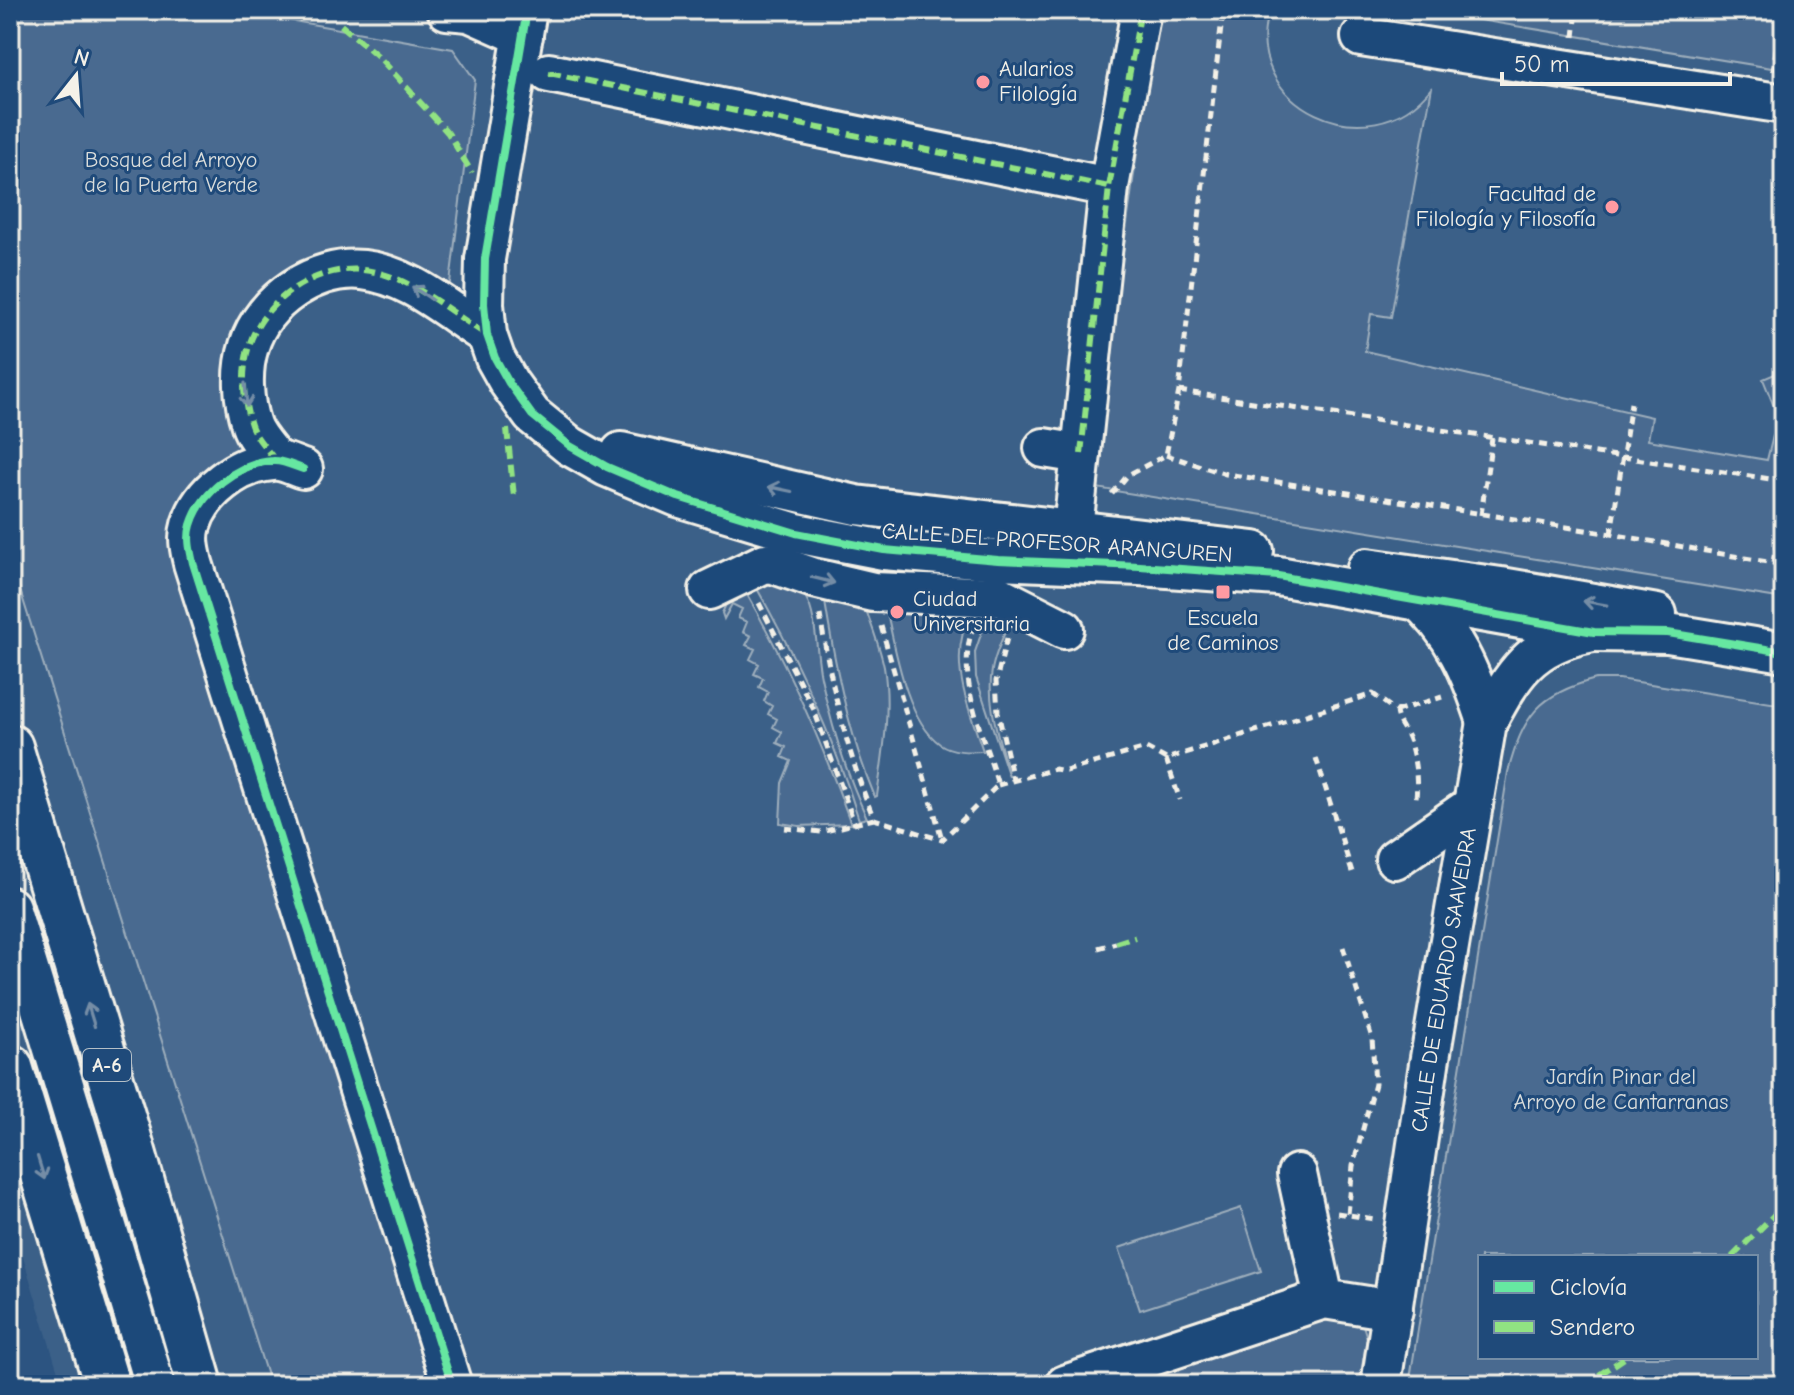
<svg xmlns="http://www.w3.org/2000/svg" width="1794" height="1395" font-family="'Comic Neue',sans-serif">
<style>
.built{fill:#3b6088;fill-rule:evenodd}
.green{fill:#496b90;stroke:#9eaebc;stroke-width:2;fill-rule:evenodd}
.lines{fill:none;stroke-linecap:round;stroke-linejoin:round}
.minor-casing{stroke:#f4f1e8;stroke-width:44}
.highway-casing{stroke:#f4f1e8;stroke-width:50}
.path{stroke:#f4f1e8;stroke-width:5;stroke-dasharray:8 6;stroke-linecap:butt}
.minor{stroke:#1f4a7a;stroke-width:38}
.highway{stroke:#1f4a7a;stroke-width:44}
.quiet{stroke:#91e382;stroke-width:6;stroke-dasharray:12 6;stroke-linecap:butt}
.cycleway-casing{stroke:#1f4a7a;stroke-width:13}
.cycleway{stroke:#66e7a1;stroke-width:8}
.oneway{stroke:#748da6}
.poi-dot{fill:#ff9aa2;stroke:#1f4a7a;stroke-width:3}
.labels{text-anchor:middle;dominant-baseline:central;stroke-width:6;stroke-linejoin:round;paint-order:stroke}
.shield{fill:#1f4a7a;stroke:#b4bfc7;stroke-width:2}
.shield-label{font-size:20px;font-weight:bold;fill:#f4f1e8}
.poi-label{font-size:22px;fill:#f4f1e8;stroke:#1f4a7a;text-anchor:start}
.park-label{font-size:22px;fill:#dadddb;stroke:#1f4a7a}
.street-label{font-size:22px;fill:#f4f1e8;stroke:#1f4a7a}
</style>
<rect width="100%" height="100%" fill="#2c5481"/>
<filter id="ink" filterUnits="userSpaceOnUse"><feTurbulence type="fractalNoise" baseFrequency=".0125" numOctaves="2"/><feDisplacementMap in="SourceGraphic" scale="16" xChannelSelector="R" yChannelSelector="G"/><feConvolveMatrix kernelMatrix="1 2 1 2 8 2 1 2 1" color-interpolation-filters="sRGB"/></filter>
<g filter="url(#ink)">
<path class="built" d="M 10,10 L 1784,10 L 1784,1385 L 62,1385 L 10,1214 ZM 1480,1257 L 1756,1257 L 1756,1357 L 1480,1357 Z"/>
<path class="green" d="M 10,10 L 231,10 L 453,49 L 475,80 L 450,283 L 445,289 L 364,262 L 245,332 L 256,454 L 190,492 L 436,1385 L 270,1385 L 10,558 Z
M 1157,10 L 1269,10 C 1238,104 1370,168 1432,87 L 1391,317 L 1371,314 L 1365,351 L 1652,417 L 1648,440 L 1767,460 L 1773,436 L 1784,438 L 1784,599 L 1090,487 Z
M 1474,10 L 1784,10 L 1784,70 L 1473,19 Z
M 1784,370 L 1784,417 L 1773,404 L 1763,379 Z
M 769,578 C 782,583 798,585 806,598 C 817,616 816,655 821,677 C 831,725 846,773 867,818 L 859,820 C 834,738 797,659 755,585 Z
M 823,589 L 861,596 C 869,619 879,643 884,667 C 891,709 883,754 877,796 L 875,797 C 847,730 834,660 823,589 Z
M 745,591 C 788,665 822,743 851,824 L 799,826 L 780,823 L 782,783 L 791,761 L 782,757 L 786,747 L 777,743 L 782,732 L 773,727 L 777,719 L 768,714 L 772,706 L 764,701 L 768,692 L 759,687 L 763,678 L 754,674 L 759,664 L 750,659 L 755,649 L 746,645 L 751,636 L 743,632 L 747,622 L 738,618 L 742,609 L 732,604 L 724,619 L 722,613 L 728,600 Z
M 884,599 L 972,610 C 946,657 967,703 983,751 C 968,752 952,752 940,744 C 904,718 894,640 884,599 Z
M 989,611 L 1012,616 C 1005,633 995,652 992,670 C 986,705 1001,744 1009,777 L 976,677 L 975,652 Z
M 1596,679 L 1619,679 L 1784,705 L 1784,1385 L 1409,1385 L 1508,772 C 1523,716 1538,694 1596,679 ZM 1756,1257 L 1756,1357 L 1480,1357 L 1480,1257 Z
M 1241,1208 L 1261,1271 L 1140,1310 L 1119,1248 Z
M 1347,1311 L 1361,1319 L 1367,1338 L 1359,1385 L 1101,1385 Z"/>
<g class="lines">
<g class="minor-casing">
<g id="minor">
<path d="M 447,10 L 469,12 L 523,36"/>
<path d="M 527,10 L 485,259 L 484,304 L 487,335 L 495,358 L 509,383 L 532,415 L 570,446 L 607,467 L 678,497 L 796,533 L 884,550 L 998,560 L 1140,566 L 1278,576 L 1594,632 L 1668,633 L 1784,652"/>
<path d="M 1361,37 L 1784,104"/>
<path d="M 549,73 L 1109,187"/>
<path d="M 1044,448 L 1081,454"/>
<path d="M 621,452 L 856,505 L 1254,551"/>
<path d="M 275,460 C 267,449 255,437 251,425 C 243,401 241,371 249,346 C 263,300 316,265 363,270 C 410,275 448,311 487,335"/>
<path d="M 303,469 C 294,466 282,460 273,461 C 238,463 201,492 191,525 C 187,538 190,550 193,563 L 452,1385"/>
<path d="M 1073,529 L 1109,187 L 1141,10"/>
<path d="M 1367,568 L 1501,587 L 1657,614"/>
<path d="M 709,590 L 765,563 L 774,564 L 814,578 L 873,592 L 1001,597 L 1064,629"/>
<path d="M 1413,596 C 1454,631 1471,672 1487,722"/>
<path d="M 1395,859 L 1473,805"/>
<path d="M 10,907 L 155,1385"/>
<path d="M 1297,1174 L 1324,1299 L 1393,1310"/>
<path d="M 1065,1385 L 1324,1299"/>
<path id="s1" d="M 1381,1385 L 1429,1064 L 1487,722 C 1513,674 1530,644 1588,633"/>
</g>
</g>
<g class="highway-casing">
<path id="highway" d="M 10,747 L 131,1145 L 200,1385
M 10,1067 L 107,1385"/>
</g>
<path class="path" d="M 1574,37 L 1577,10
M 1773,71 L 1782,10
M 1179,391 L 1784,481
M 1166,455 L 1226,474 L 1611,534 L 1784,565
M 1112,494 L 1128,475 L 1166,455 L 1179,391 L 1223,10
M 1481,515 L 1492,438
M 1611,534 L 1631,403
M 1773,563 L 1784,498
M 759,603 L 814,710 L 855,825
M 820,615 C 831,685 847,753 874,819 L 942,840 L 998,785 C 984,736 956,681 972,630
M 881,626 L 942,839
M 1007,638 L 996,681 L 998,712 L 1013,780
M 1396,711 L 1442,697
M 1316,758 L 1352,872
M 1166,759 L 1180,800
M 998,785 L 1055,769 L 1066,771 L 1146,748 L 1166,759 L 1373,694 L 1396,711 C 1397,723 1405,729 1409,740 C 1415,758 1418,779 1416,798 L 1419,802
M 785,828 L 821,832 L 874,819
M 1343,947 L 1372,1038 L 1375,1084 L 1353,1166 L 1348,1214
M 1098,948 L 1116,943
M 1337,1213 L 1374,1219"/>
<use href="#minor" class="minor"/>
<use href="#highway" class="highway"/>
<path class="quiet" d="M 341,25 L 378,56 L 448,133 L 472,173
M 549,73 L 1109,187
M 507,429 L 514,497
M 1081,454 L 1109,187 L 1141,10
M 275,460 C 267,449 255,437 251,425 C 243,401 241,371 249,346 C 263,300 316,265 363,270 C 410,275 448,311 487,335
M 1116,943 L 1135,937
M 1732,1257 L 1784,1205
M 1584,1385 L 1626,1357"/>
<g class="cycleway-casing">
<path id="cycleway" d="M 527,10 L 485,259 L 484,304 L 487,335 L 495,358 L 509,383 L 532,415 L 570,446 L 607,467 L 678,497 L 796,533 L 884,550 L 998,560 L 1140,566 L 1278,576 L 1594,632 L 1668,633 L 1784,652
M 303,469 C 294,466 282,460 273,461 C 238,463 201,492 191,525 C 187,538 190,550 193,563 L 452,1385"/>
</g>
<use href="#cycleway" class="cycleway"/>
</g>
<defs><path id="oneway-shaft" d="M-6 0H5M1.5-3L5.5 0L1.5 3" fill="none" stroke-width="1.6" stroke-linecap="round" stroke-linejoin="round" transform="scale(2)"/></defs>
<g class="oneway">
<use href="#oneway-shaft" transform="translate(422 293) rotate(-147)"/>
<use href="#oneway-shaft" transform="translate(246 395) rotate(85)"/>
<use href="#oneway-shaft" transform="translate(780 489) rotate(-168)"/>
<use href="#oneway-shaft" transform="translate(823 580) rotate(14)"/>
<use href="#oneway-shaft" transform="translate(1595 603) rotate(-170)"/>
<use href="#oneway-shaft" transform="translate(91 1015) rotate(-107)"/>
<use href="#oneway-shaft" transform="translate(41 1168) rotate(73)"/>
</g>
</g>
<g class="poi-dot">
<circle cx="983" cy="82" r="8"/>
<circle cx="1612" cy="207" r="8"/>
<rect x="1215" y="584" width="16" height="16" rx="4"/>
<circle cx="897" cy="612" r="8"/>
</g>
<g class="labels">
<rect class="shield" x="83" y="1049" width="48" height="32" rx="6"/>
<g class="shield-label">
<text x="107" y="1065">A-6</text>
</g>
<g class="poi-label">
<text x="999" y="69">Aularios<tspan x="999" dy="25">Filología</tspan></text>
<text x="1596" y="194" text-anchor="end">Facultad de<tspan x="1596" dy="25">Filología y Filosofía</tspan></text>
<text x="913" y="599">Ciudad<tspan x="913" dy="25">Universitaria</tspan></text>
<text x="1223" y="618" text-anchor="middle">Escuela<tspan x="1223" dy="25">de Caminos</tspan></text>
</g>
<g class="park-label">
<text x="171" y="160">Bosque del Arroyo<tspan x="171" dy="25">de la Puerta Verde</tspan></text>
<text x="1621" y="1077">Jardín Pinar del<tspan x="1621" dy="25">Arroyo de Cantarranas</tspan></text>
</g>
<g class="street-label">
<text transform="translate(1057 543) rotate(4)">CALLE DEL PROFESOR ARANGUREN</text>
<text stroke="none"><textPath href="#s1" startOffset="410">CALLE DE EDUARDO SAAVEDRA</textPath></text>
</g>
</g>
<rect width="1794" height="1395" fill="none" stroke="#1f4a7a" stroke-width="40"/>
<rect x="20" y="20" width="1754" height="1355" fill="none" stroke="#f4f1e8" stroke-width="3" filter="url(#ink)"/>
<rect x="1478" y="1255" width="280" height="104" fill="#1f4a7a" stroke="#748da6" stroke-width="2"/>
<rect x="1494" y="1281" width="40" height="12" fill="#66e7a1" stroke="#748da6" stroke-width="2"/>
<text x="1550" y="1295" font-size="24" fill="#f4f1e8">Ciclovía</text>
<rect x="1494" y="1321" width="40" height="12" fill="#91e382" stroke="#748da6" stroke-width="2"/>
<text x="1550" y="1335" font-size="24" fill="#f4f1e8">Sendero</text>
<g transform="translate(76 76) rotate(17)" stroke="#1f4a7a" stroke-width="6" paint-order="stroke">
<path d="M0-6L14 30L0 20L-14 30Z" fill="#f4f1e8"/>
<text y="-12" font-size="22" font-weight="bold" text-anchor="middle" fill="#f4f1e8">N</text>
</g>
<path d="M1502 72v12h228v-12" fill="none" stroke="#f4f1e8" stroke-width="4"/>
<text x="1514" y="72" font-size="24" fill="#f4f1e8" stroke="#1f4a7a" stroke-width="6" paint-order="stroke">50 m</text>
</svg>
